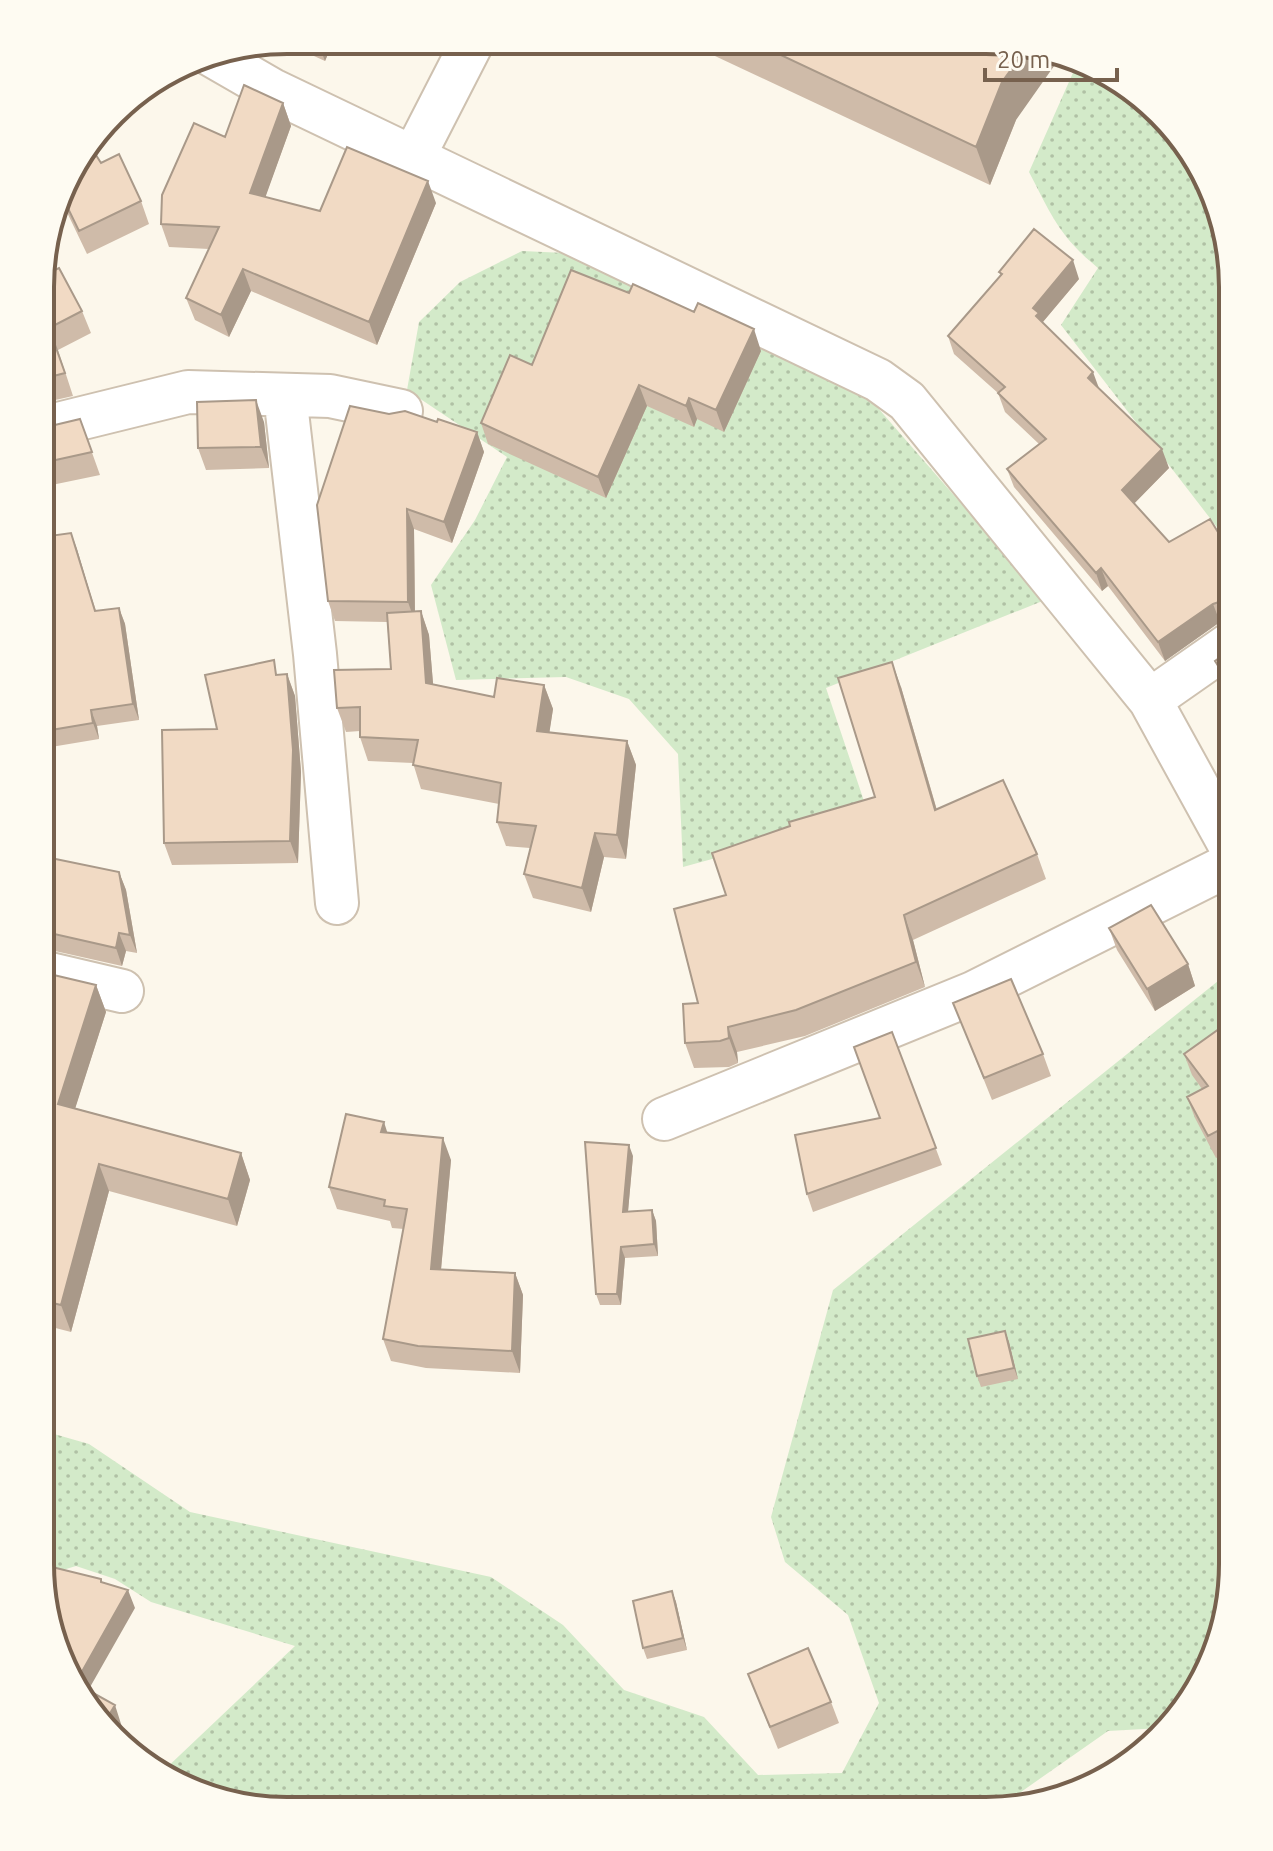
<svg xmlns="http://www.w3.org/2000/svg" width="1273" height="1851" font-family="Ubuntu,sans-serif">
<style>
.green{fill:url(#green-dots)}
.lines{fill:none;stroke-linecap:round;stroke-linejoin:round}
.minor-casing{stroke:#cec1b0;stroke-width:46}
.minor{stroke:#fff;stroke-width:42}
.wall{fill:#cfbba9}
.shaded-wall{fill:#a99989}
.building{fill:#f1dac4;stroke:#a99989;stroke-width:2}
.rim{fill:none;stroke:#77614e;stroke-width:4}
</style>
<defs>
<pattern id="green-dots" width="8" height="8" patternUnits="userSpaceOnUse" patternTransform="scale(2)"><rect width="8" height="8" fill="#d3eac9"/><path d="M2 2h.1M6 6h.1" fill="none" stroke="#b0c1a5" stroke-width="1.8" stroke-linecap="round"/></pattern>
</defs>
<rect width="100%" height="100%" fill="#fcf7eb"/>
<path class="green" d="M 1076,66 L 1136,91 L 1208,178 L 1233,287 L 1233,548 L 1061,325 L 1098,268 C 1059,236 1052,216 1029,172 Z
M 522,251 L 565,253 L 871,400 L 1045,600 L 826,688 L 869,816 L 683,867 L 678,754 L 629,699 L 566,677 L 456,680 L 431,585 L 475,520 L 507,457 L 407,390 L 419,322 L 460,282 Z
M 1233,969 L 1232,1581 L 1191,1702 L 1161,1728 L 1108,1731 L 998,1808 L 986,1811 L 255,1809 L 161,1773 L 295,1646 L 151,1602 L 115,1579 L 76,1566 L 43,1576 L 40,1564 L 40,1430 L 89,1444 L 190,1512 L 491,1577 L 563,1625 L 624,1690 L 704,1717 L 758,1775 L 842,1773 L 879,1703 L 848,1615 L 785,1562 L 771,1517 L 833,1290 Z"/>
<g class="lines">
<g class="minor-casing">
<path id="minor" d="M 208,53 L 272,90 L 878,380 L 907,401 L 1150,700 L 1233,851
M 413,158 L 473,41
M 285,395 L 315,654 L 337,903
M 42,428 L 188,392 L 330,396 L 401,411
M 1150,700 L 1233,642
M 41,972 L 122,991
M 664,1119 L 973,993 L 1233,863"/>
</g>
<use href="#minor" class="minor"/>
</g>
<path class="wall" d="M 287,40 L 334,40 L 325,61 L 281,41 Z
M 683,41 L 1019,42 L 1016,120 L 990,185 Z
M 283,103 L 291,126 L 265,197 L 320,211 L 436,203 L 377,345 L 251,291 L 229,337 L 195,320 L 186,298 L 209,249 L 169,247 L 161,224 L 225,137 Z
M 101,163 L 141,201 L 149,224 L 87,254 L 63,204 L 59,206 L 73,164 Z
M 999,272 L 1079,279 L 1042,323 L 1169,468 L 1134,503 L 1169,542 L 1233,557 L 1233,618 L 1220,622 L 1165,661 L 1108,586 L 1102,591 L 1014,487 L 1007,469 L 1039,444 L 1005,412 L 998,393 L 954,354 L 948,336 L 1001,276 Z
M 42,276 L 82,311 L 91,333 L 58,350 L 73,396 L 42,403 Z
M 761,351 L 724,432 L 697,419 L 694,427 L 647,406 L 606,498 L 488,444 L 481,423 L 532,365 Z
M 389,414 L 437,422 L 477,432 L 484,452 L 452,543 L 414,529 L 415,611 L 421,611 L 429,635 L 433,684 L 494,697 L 544,685 L 553,709 L 549,733 L 627,741 L 636,765 L 626,859 L 604,857 L 591,912 L 533,898 L 524,874 L 530,848 L 506,846 L 497,822 L 499,804 L 421,789 L 413,763 L 368,761 L 360,737 L 360,731 L 346,732 L 337,708 L 391,669 L 387,622 L 335,621 L 328,601 Z
M 80,419 L 100,475 L 42,487 L 42,428 Z
M 264,422 L 269,468 L 206,470 L 198,448 Z
M 71,533 L 96,611 L 119,608 L 125,624 L 139,720 L 97,726 L 99,739 L 51,747 L 45,731 Z
M 1233,648 L 1233,696 L 1222,679 L 1215,661 Z
M 280,674 L 287,674 L 295,696 L 301,772 L 298,863 L 172,865 L 164,843 L 217,729 Z
M 901,687 L 937,810 L 1037,854 L 1046,879 L 913,940 L 925,987 L 805,1036 L 737,1052 L 738,1063 L 729,1067 L 694,1068 L 685,1043 L 698,1003 L 726,895 L 875,797 Z
M 41,856 L 119,872 L 126,890 L 137,953 L 126,951 L 122,966 L 46,949 L 41,950 Z
M 1109,928 L 1188,964 L 1195,986 L 1155,1011 L 1117,950 Z
M 41,972 L 96,985 L 106,1012 L 75,1108 L 241,1153 L 250,1180 L 237,1226 L 109,1191 L 71,1332 L 40,1324 L 41,1210 L 43,1202 L 41,1201 Z
M 953,1003 L 1043,1054 L 1051,1076 L 992,1100 Z
M 1233,1019 L 1233,1149 L 1216,1158 L 1195,1118 L 1187,1097 L 1202,1089 L 1192,1075 L 1184,1054 Z
M 892,1032 L 942,1165 L 813,1212 L 807,1194 L 880,1118 Z
M 387,1133 L 451,1160 L 441,1270 L 515,1273 L 523,1295 L 520,1373 L 426,1368 L 391,1361 L 383,1339 L 404,1229 L 392,1228 L 390,1221 L 337,1209 L 329,1187 Z
M 633,1156 L 628,1211 L 652,1210 L 656,1221 L 658,1256 L 625,1258 L 621,1305 L 600,1305 L 596,1294 Z
M 1005,1331 L 1009,1342 L 1018,1379 L 981,1387 L 977,1376 Z
M 672,1591 L 676,1602 L 687,1650 L 647,1659 L 643,1648 Z
M 748,1674 L 831,1702 L 839,1723 L 778,1749 Z"/>
<path class="shaded-wall" d="M 317,40 L 334,40 L 325,61 Z
M 1028,46 L 1059,59 L 1016,120 L 990,185 L 976,147 L 1002,82 Z
M 283,103 L 291,126 L 259,215 L 250,193 Z
M 428,181 L 436,203 L 377,345 L 369,322 Z
M 1073,260 L 1079,279 L 1042,323 L 1042,335 L 1033,308 Z
M 243,269 L 251,291 L 229,337 L 221,315 Z
M 754,329 L 761,351 L 724,432 L 716,410 Z
M 1093,372 L 1100,391 L 1088,378 Z
M 639,385 L 647,406 L 606,498 L 598,477 Z
M 689,398 L 697,419 L 694,427 L 686,406 Z
M 256,400 L 264,422 L 269,468 L 261,447 Z
M 477,432 L 484,452 L 452,543 L 444,522 Z
M 1162,449 L 1169,468 L 1129,509 L 1122,490 Z
M 407,509 L 414,529 L 415,622 L 408,602 Z
M 71,533 L 77,549 L 100,627 L 95,611 Z
M 1101,568 L 1108,586 L 1102,591 L 1096,573 Z
M 1213,604 L 1220,622 L 1165,661 L 1158,642 Z
M 119,608 L 125,624 L 139,720 L 133,704 Z
M 421,611 L 429,635 L 435,707 L 426,683 Z
M 892,662 L 901,687 L 944,835 L 935,810 Z
M 287,674 L 295,696 L 301,772 L 298,863 L 290,841 Z
M 544,685 L 553,709 L 546,755 L 537,731 Z
M 91,710 L 97,726 L 99,739 L 93,723 Z
M 627,741 L 636,765 L 626,859 L 617,835 Z
M 595,833 L 604,857 L 591,912 L 582,888 Z
M 119,872 L 126,890 L 137,953 L 130,935 Z
M 904,915 L 913,940 L 925,987 L 916,962 Z
M 119,933 L 126,951 L 122,966 L 116,948 Z
M 1188,964 L 1195,986 L 1155,1011 L 1147,989 Z
M 96,985 L 106,1012 L 68,1131 L 58,1104 Z
M 728,1027 L 737,1052 L 738,1063 L 729,1038 Z
M 384,1122 L 391,1144 L 381,1132 Z
M 443,1138 L 451,1160 L 439,1291 L 431,1269 Z
M 629,1145 L 633,1156 L 627,1223 L 623,1212 Z
M 241,1153 L 250,1180 L 237,1226 L 228,1199 Z
M 99,1164 L 109,1191 L 71,1332 L 61,1305 Z
M 652,1210 L 656,1221 L 658,1256 L 654,1244 Z
M 621,1247 L 625,1258 L 621,1305 L 617,1294 Z
M 515,1273 L 523,1295 L 520,1373 L 512,1351 Z
M 1005,1331 L 1009,1342 L 1018,1379 L 1014,1368 Z
M 41,1454 L 49,1476 L 40,1501 L 40,1457 Z
M 128,1590 L 135,1608 L 85,1696 L 75,1684 Z
M 672,1591 L 676,1602 L 687,1650 L 683,1638 Z
M 115,1705 L 122,1727 L 119,1734 L 106,1720 Z"/>
<path class="building" d="M 751,41 L 1019,42 L 1028,46 L 1002,82 L 976,147 Z
M 244,85 L 283,103 L 250,193 L 320,211 L 347,147 L 428,181 L 369,322 L 243,269 L 221,315 L 186,298 L 219,227 L 161,224 L 162,195 L 194,123 L 225,137 Z
M 89,144 L 101,163 L 119,154 L 141,201 L 79,231 L 62,196 L 73,164 Z
M 1034,229 L 1073,260 L 1033,308 L 1039,313 L 1036,316 L 1093,372 L 1088,378 L 1162,449 L 1122,490 L 1169,542 L 1210,519 L 1233,557 L 1233,601 L 1225,600 L 1213,604 L 1158,642 L 1101,568 L 1096,573 L 1007,469 L 1046,439 L 998,393 L 1005,387 L 948,336 L 1002,274 L 999,272 Z
M 59,268 L 82,311 L 49,328 L 65,373 L 42,379 L 42,276 Z
M 571,270 L 629,293 L 633,284 L 694,312 L 698,303 L 754,329 L 716,410 L 689,398 L 686,406 L 639,385 L 598,477 L 481,423 L 510,355 L 532,365 Z
M 256,400 L 261,447 L 198,448 L 197,402 Z
M 350,406 L 389,414 L 405,411 L 437,422 L 438,419 L 477,432 L 444,522 L 407,509 L 408,602 L 328,601 L 317,505 Z
M 80,419 L 92,452 L 42,463 L 42,428 Z
M 71,533 L 95,611 L 119,608 L 133,704 L 91,710 L 93,723 L 45,731 L 41,712 L 42,537 Z
M 421,611 L 426,683 L 494,697 L 497,678 L 544,685 L 537,731 L 627,741 L 617,835 L 595,833 L 582,888 L 524,874 L 536,826 L 497,822 L 501,783 L 413,765 L 418,740 L 360,737 L 360,707 L 337,708 L 334,670 L 391,669 L 387,613 Z
M 1233,648 L 1233,688 L 1215,661 Z
M 274,660 L 276,675 L 287,674 L 293,750 L 290,841 L 164,843 L 162,730 L 217,729 L 205,675 Z
M 892,662 L 935,810 L 1003,780 L 1037,854 L 904,915 L 916,962 L 796,1010 L 728,1027 L 729,1038 L 720,1041 L 685,1043 L 683,1004 L 698,1003 L 674,909 L 726,895 L 712,853 L 790,826 L 789,822 L 875,797 L 838,678 Z
M 41,856 L 119,872 L 130,935 L 119,933 L 116,948 L 41,931 Z
M 1151,905 L 1188,964 L 1147,989 L 1109,928 Z
M 41,972 L 96,985 L 58,1104 L 241,1153 L 228,1199 L 99,1164 L 61,1305 L 40,1300 L 41,1210 L 49,1180 L 41,1177 Z
M 1011,979 L 1043,1054 L 984,1078 L 953,1003 Z
M 1233,1019 L 1233,1123 L 1208,1136 L 1187,1097 L 1208,1086 L 1184,1054 Z
M 892,1032 L 936,1148 L 807,1194 L 795,1135 L 880,1118 L 854,1047 Z
M 346,1114 L 384,1122 L 381,1132 L 443,1138 L 431,1269 L 515,1273 L 512,1351 L 418,1346 L 383,1339 L 407,1209 L 384,1206 L 385,1200 L 329,1187 Z
M 585,1142 L 629,1145 L 623,1212 L 652,1210 L 654,1244 L 621,1247 L 617,1294 L 596,1294 Z
M 1005,1331 L 1014,1368 L 977,1376 L 968,1339 Z
M 52,1567 L 101,1579 L 101,1582 L 128,1590 L 75,1684 L 65,1673 L 46,1592 Z
M 672,1591 L 683,1638 L 643,1648 L 633,1601 Z
M 808,1648 L 831,1702 L 770,1727 L 748,1674 Z
M 77,1684 L 115,1705 L 106,1720 L 76,1685 Z
M 1096,1775 L 1102,1780 L 1095,1786 L 1083,1788 Z"/>
<path d="M0 0H1273V1851H0ZM287 54H986A233 233 0 0 1 1219 287V1564A233 233 0 0 1 986 1797H287A233 233 0 0 1 54 1564V287A233 233 0 0 1 287 54Z" fill="#fefbf2" fill-rule="evenodd"/>
<path class="rim" d="M287 54H986A233 233 0 0 1 1219 287V1564A233 233 0 0 1 986 1797H287A233 233 0 0 1 54 1564V287A233 233 0 0 1 287 54Z"/>
<path d="M985 68v12h132v-12" fill="none" stroke="#77614e" stroke-width="4"/>
<text x="997" y="68" font-size="24" fill="#77614e" stroke="#fefbf2" stroke-width="6" paint-order="stroke">20 m</text>
</svg>
